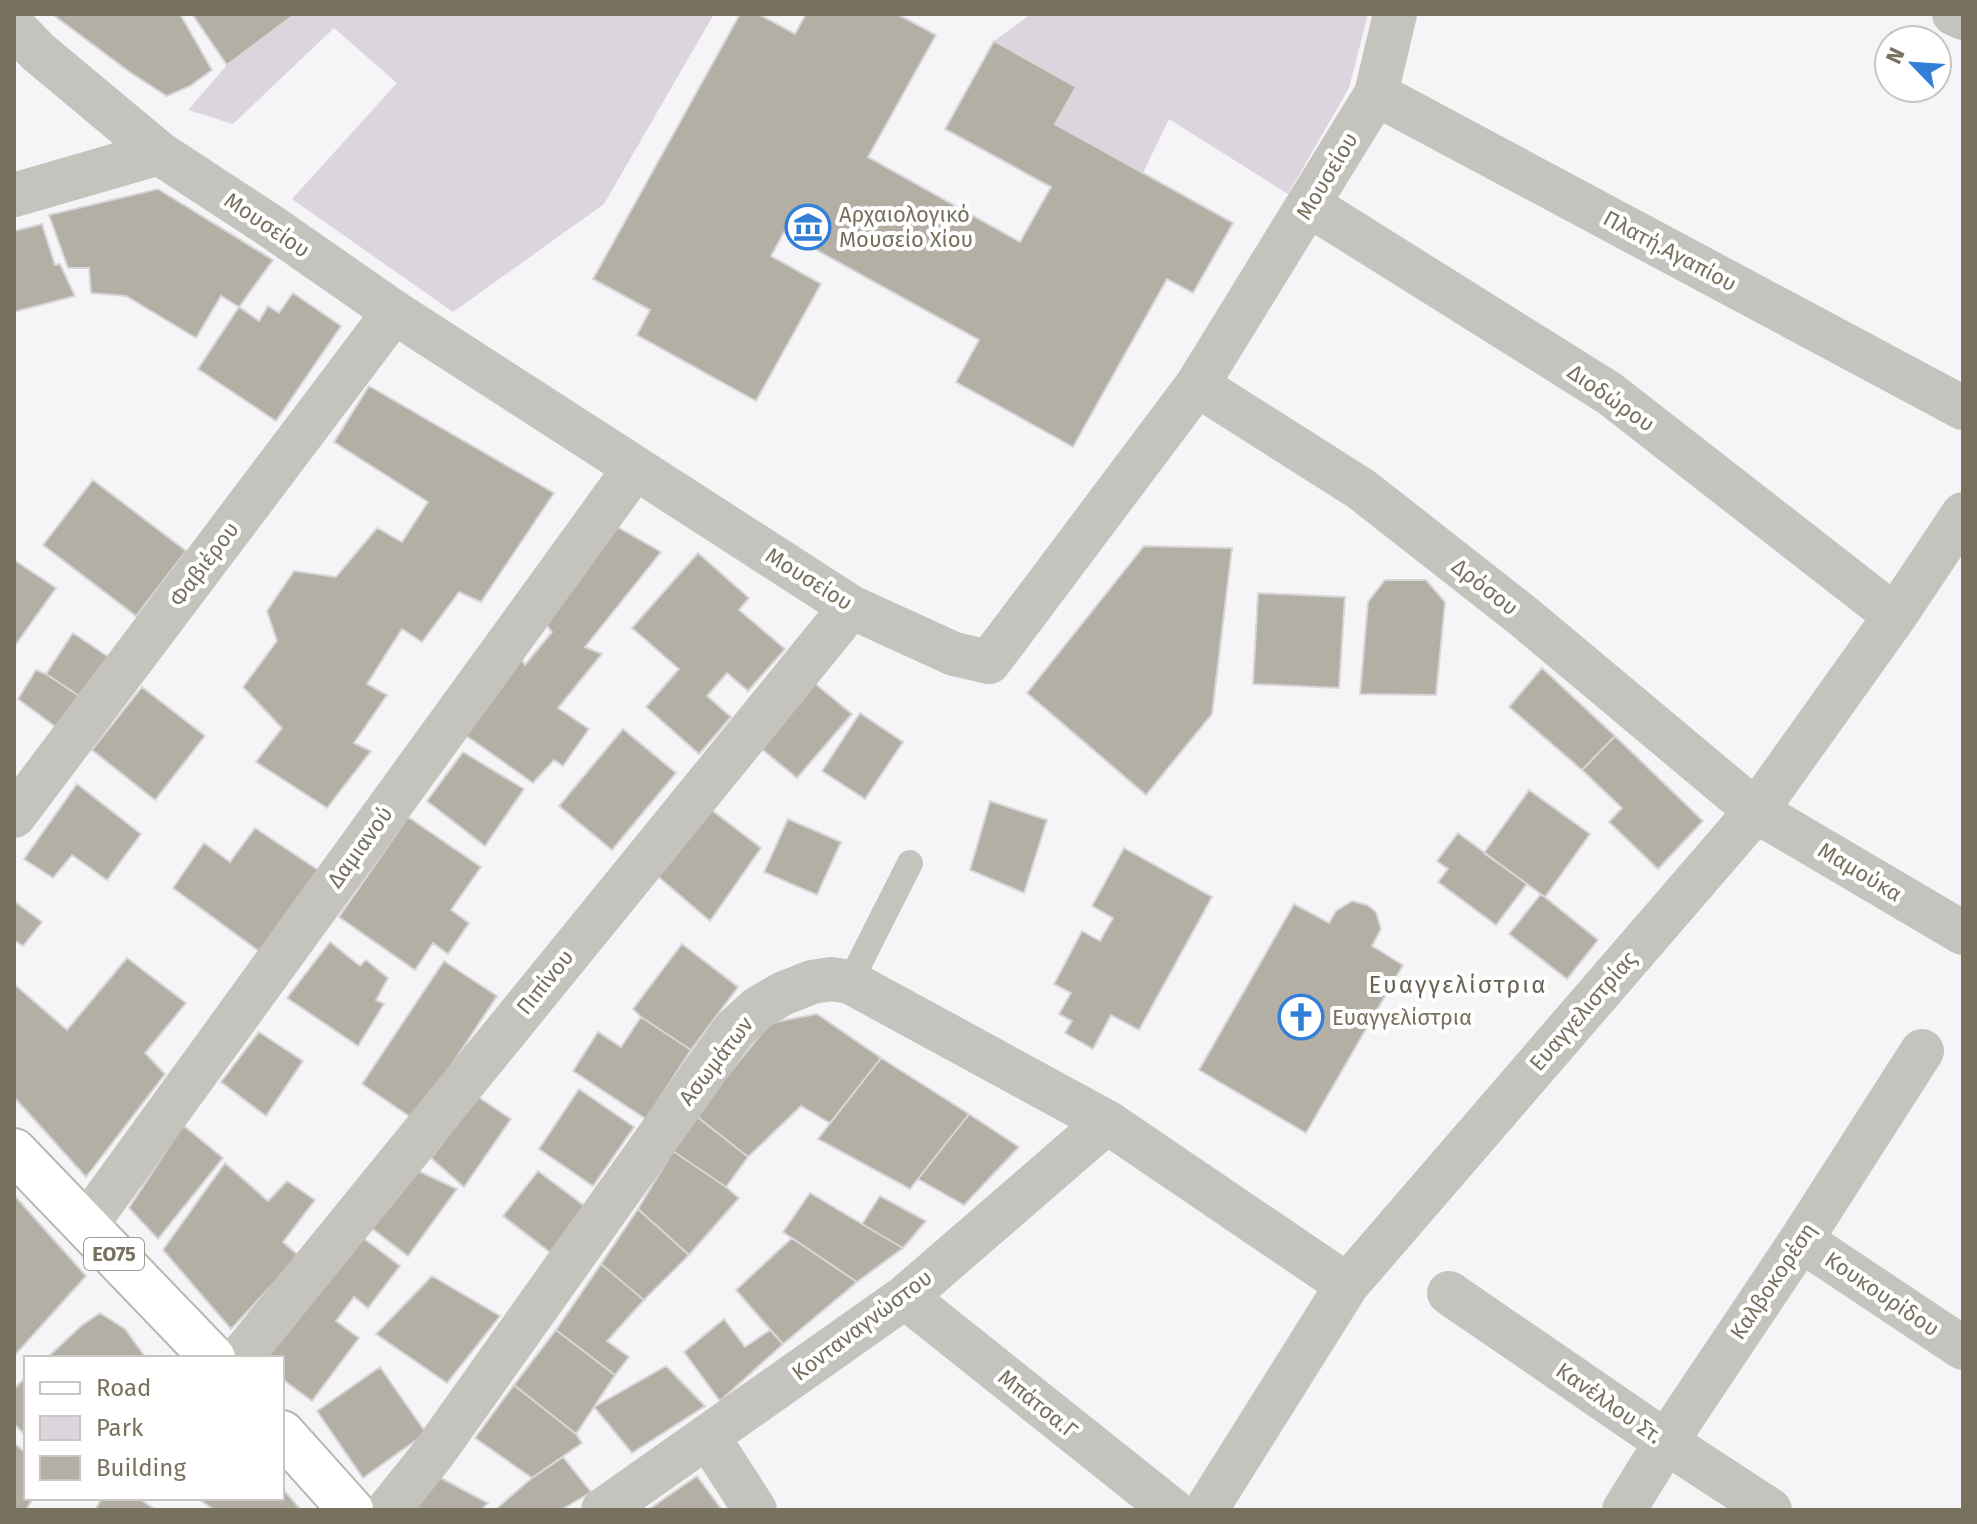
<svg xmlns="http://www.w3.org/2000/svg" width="1977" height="1524" font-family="'Fira Sans',sans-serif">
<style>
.green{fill:#dcd5dd}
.building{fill:#b3afa5;stroke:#d7d6d8;stroke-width:2}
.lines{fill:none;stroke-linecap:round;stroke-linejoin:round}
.primary-casing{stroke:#b8b6af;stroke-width:48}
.service{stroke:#c5c3bd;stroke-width:26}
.minor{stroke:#c5c3bd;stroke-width:44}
.primary{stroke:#fff;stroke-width:44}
.labels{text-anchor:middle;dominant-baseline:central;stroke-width:8;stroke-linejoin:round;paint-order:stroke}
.shield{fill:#fff;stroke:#a09c8e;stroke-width:2}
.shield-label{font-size:20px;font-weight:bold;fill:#78715e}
.street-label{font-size:22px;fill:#78715e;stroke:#fff}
.poi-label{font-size:22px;fill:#78715e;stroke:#fff;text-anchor:start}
.neighbourhood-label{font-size:24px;letter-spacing:2px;fill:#686355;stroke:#fff}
</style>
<rect width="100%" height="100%" fill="#f5f4f7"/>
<path class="green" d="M 295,14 L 714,14 L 604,204 L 453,312 L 292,199 L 397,83 L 334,28 L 233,124 L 188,110 L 227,65 Z
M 1031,14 L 1368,14 L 1349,88 L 1288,194 L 1169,119 L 1143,173 L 1055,124 L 1076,87 L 994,41 Z"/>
<path class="building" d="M 52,14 L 180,14 L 212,70 L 190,86 L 167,96 L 131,73 Z
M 192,14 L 295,14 L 227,65 Z
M 740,14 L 758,14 L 795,34 L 806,14 L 897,14 L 936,35 L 868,157 L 1020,242 L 1051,187 L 945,129 L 994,41 L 1076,87 L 1055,124 L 1233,223 L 1193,293 L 1167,279 L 1073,447 L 956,382 L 979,340 L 784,232 L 771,256 L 821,284 L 756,401 L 637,335 L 650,310 L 593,279 Z
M 158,189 L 273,260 L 239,307 L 221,296 L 196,338 L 126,296 L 91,293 L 89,268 L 68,268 L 49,215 Z
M 42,224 L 55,265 L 60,264 L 75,296 L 14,312 L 14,231 Z
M 293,293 L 341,326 L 276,421 L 198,369 L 239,307 L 259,321 L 268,306 L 279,313 Z
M 369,386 L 554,493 L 481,602 L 459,592 L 422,642 L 402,629 L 367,684 L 387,695 L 354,743 L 371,751 L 327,808 L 256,762 L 282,728 L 243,687 L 277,641 L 267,611 L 294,571 L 336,577 L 377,528 L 402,542 L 428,502 L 334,442 Z
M 93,480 L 186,551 L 136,616 L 43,545 Z
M 612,524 L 661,552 L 585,647 L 602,654 L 558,708 L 589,729 L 563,766 L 554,760 L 533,783 L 471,739 L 459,732 L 518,654 L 525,665 L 552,632 L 543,621 Z
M 1144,546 L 1232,548 L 1212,714 L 1146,795 L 1027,693 Z
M 698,553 L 749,598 L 739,610 L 785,649 L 748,691 L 727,673 L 707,696 L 731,717 L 699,754 L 646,707 L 679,669 L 632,628 Z
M 14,560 L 56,588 L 14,647 Z
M 1385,580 L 1426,580 L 1445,602 L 1436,695 L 1360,694 L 1368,602 Z
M 1258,593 L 1345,597 L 1339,688 L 1253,684 Z
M 73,633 L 110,658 L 82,698 L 46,674 Z
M 1542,668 L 1615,736 L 1582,770 L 1509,707 Z
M 36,670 L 46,674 L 82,698 L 60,730 L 18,699 Z
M 807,677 L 852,714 L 797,778 L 753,742 Z
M 142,687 L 205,736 L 155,800 L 92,750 Z
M 860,713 L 903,742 L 865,799 L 822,771 Z
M 623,729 L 676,773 L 612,850 L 559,806 Z
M 1615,736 L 1703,821 L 1658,869 L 1609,822 L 1622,808 L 1582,770 Z
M 463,752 L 524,789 L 485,846 L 427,801 Z
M 77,784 L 141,834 L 107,880 L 72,855 L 53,878 L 24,859 Z
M 1529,790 L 1590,834 L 1545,897 L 1484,853 Z
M 990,801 L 1047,820 L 1024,893 L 970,870 Z
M 709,808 L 761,848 L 710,921 L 655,874 Z
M 408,817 L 481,867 L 451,910 L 469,923 L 448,954 L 433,943 L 415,970 L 339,917 Z
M 788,819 L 841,842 L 817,895 L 764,872 Z
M 255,828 L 321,872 L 260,952 L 173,888 L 204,843 L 230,862 Z
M 1458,833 L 1527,884 L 1496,925 L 1438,882 L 1448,869 L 1437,861 Z
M 1124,848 L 1212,897 L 1139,1030 L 1111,1015 L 1093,1049 L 1065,1033 L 1072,1021 L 1059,1014 L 1071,993 L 1054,984 L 1082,931 L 1100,941 L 1113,918 L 1092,906 Z
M 1541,894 L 1598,940 L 1567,979 L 1509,934 Z
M 14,901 L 42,922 L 23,946 L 14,940 Z
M 1352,901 L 1367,905 L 1376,912 L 1381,929 L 1372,946 L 1403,965 L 1306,1133 L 1199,1070 L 1294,904 L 1329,923 L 1336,911 Z
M 330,942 L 360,966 L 366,960 L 388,978 L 376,1000 L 384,1004 L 358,1046 L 287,998 Z
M 682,944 L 738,987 L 691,1050 L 641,1017 L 633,1009 Z
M 127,958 L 186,1003 L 145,1053 L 165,1074 L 86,1177 L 14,1097 L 14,984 L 67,1030 Z
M 444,961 L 497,996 L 415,1120 L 362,1084 Z
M 817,1014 L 881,1058 L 830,1123 L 801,1106 L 748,1157 L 695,1115 L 770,1023 Z
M 641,1017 L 691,1050 L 646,1119 L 573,1071 L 598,1032 L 621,1047 Z
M 259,1032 L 303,1061 L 266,1116 L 221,1082 Z
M 881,1058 L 969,1114 L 910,1189 L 818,1139 Z
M 579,1089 L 634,1127 L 593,1186 L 539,1149 Z
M 478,1097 L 511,1119 L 464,1187 L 431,1158 Z
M 969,1114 L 1019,1147 L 964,1205 L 918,1179 Z
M 695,1115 L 748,1157 L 726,1187 L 673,1151 Z
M 183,1125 L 223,1158 L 158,1239 L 129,1208 Z
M 673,1151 L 726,1187 L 739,1198 L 689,1255 L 638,1209 Z
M 225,1163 L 268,1201 L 287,1181 L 315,1200 L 283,1242 L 299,1256 L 231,1329 L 163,1250 Z
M 416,1170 L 457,1189 L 408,1256 L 370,1227 Z
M 538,1171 L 591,1211 L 556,1257 L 503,1216 Z
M 810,1193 L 862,1224 L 903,1248 L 857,1282 L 783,1232 Z
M 14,1195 L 86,1276 L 15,1355 L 14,1354 Z
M 880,1196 L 926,1221 L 903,1248 L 862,1224 Z
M 638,1209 L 689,1255 L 644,1300 L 601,1264 Z
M 358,1234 L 400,1266 L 368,1308 L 354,1297 L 336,1321 L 359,1338 L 312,1401 L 282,1379 L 282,1358 L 267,1358 Z
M 792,1238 L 857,1282 L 783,1344 L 736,1290 Z
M 601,1264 L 644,1300 L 607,1341 L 629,1357 L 615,1375 L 556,1330 Z
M 432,1276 L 500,1316 L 447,1383 L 376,1334 Z
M 100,1313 L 125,1329 L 146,1358 L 47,1358 L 81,1326 Z
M 724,1319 L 745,1347 L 770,1330 L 783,1344 L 720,1401 L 684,1352 Z
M 556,1330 L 615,1375 L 576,1434 L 514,1385 Z
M 666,1366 L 705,1406 L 632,1453 L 594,1407 Z
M 380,1367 L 426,1433 L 363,1478 L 317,1411 Z
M 26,1377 L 26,1436 L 14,1424 L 14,1389 Z
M 514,1385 L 576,1434 L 582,1443 L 532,1478 L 475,1438 Z
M 14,1443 L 26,1453 L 26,1498 L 33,1498 L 26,1510 L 14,1510 Z
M 563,1457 L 591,1492 L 561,1510 L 495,1510 L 532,1478 Z
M 437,1476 L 488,1503 L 481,1510 L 406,1510 Z
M 697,1476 L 722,1510 L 648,1510 Z
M 282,1488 L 301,1510 L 214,1510 L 197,1498 L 282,1498 Z
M 102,1498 L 138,1498 L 156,1510 L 95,1510 Z"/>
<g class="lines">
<g class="primary-casing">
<path id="primary" d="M 14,1151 L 213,1358
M 282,1433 L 351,1510"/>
</g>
<path class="service" d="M 850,982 L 910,863"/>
<path class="minor" d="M 1954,14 L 1963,18
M 14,27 L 38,52 L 159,153 L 272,227 L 394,312 L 851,607 L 954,654 L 989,662 L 1197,385 L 1376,94 L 1395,14
M 1376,94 L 1963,408
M 14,195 L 159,153
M 1309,205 L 1609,393 L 1895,616
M 1197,385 L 1361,489 L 1523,616 L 1756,811 L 1963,933
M 14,816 L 394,312
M 86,1225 L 635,468
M 1801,1240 L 1963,1348
M 1449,1293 L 1666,1442 L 1770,1510
M 905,1297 L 1172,1510
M 240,1358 L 851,607
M 708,1437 L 755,1510
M 388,1510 L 433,1454 L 734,1030 L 758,1008 L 782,994 L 812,982 L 831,979 L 850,982 L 1107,1122 L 1347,1285
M 603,1510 L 905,1297 L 1107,1122
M 1206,1510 L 1347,1285 L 1756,811 L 1895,616 L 1963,514
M 1624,1510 L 1666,1442 L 1801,1240 L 1922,1051"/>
<use href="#primary" class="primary"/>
</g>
<defs>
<g id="museum-ring" transform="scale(2.3)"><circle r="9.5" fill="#fff" stroke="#327fd8" stroke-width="1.5"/><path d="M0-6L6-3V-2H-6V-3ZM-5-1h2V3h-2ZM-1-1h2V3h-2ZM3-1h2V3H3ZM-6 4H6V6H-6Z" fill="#327fd8"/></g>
<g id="church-ring" transform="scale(2.3)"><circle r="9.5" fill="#fff" stroke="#327fd8" stroke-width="1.5"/><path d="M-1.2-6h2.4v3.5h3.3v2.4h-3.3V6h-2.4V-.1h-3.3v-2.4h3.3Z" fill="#327fd8"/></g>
</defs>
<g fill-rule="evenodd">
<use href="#museum-ring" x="808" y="227"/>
<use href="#church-ring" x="1301" y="1017"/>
</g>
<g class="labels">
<rect class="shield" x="84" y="1238" width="60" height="32" rx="6"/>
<g class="shield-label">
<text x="114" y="1254">ΕΟ75</text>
</g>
<g class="street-label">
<text transform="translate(1327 176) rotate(-59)">Μουσείου</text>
<text transform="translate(267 225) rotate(34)">Μουσείου</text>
<text transform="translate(1670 251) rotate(28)">Πλατή.Αγαπίου</text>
<text transform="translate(1611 398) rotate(35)">Διοδώρου</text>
<text transform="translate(204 564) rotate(-53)">Φαβιέρου</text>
<text transform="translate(809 579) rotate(32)">Μουσείου</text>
<text transform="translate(1485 587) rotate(38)">Δρόσου</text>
<text transform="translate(360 847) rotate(-54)">Δαμιανού</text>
<text transform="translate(1860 872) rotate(31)">Μαμούκα</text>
<text transform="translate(545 982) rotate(-51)">Πιπίνου</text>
<text transform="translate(1583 1011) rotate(-49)">Ευαγγελιστρίας</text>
<text transform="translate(716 1061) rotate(-52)">Ασωμάτων</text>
<text transform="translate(1773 1281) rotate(-56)">Καλβοκορέση</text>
<text transform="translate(1882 1294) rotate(34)">Κουκουρίδου</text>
<text transform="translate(862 1325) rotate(-37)">Κονταναγνώστου</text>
<text transform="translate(1609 1403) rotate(35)">Κανέλλου Στ.</text>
<text transform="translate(1038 1404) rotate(39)">Μπάτσα.Γ</text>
</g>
<g class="poi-label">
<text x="839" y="214">Αρχαιολογικό<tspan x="839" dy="25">Μουσείο Χίου</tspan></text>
<text x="1332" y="1017">Ευαγγελίστρια</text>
</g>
<g class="neighbourhood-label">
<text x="1458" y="985">Ευαγγελίστρια</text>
</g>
</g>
<rect width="1977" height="1524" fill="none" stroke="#78715e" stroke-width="32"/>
<rect x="24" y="1356" width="260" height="144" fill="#ffffff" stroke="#c9c6bf" stroke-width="2"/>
<rect x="40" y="1382" width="40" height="12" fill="#ffffff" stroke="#c9c6bf" stroke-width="2"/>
<text x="96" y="1396" font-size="24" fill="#78715e">Road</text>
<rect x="40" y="1416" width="40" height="24" fill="#dcd5dd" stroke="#c9c6bf" stroke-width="2"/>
<text x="96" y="1436" font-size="24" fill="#78715e">Park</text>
<rect x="40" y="1456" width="40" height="24" fill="#b3afa5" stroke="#c9c6bf" stroke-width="2"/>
<text x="96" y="1476" font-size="24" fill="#78715e">Building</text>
<g transform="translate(1913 64) rotate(295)"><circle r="38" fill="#ffffff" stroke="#c9c6bf" stroke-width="2"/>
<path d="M0-6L14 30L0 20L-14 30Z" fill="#327fd8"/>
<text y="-12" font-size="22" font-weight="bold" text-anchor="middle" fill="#78715e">N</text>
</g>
</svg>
